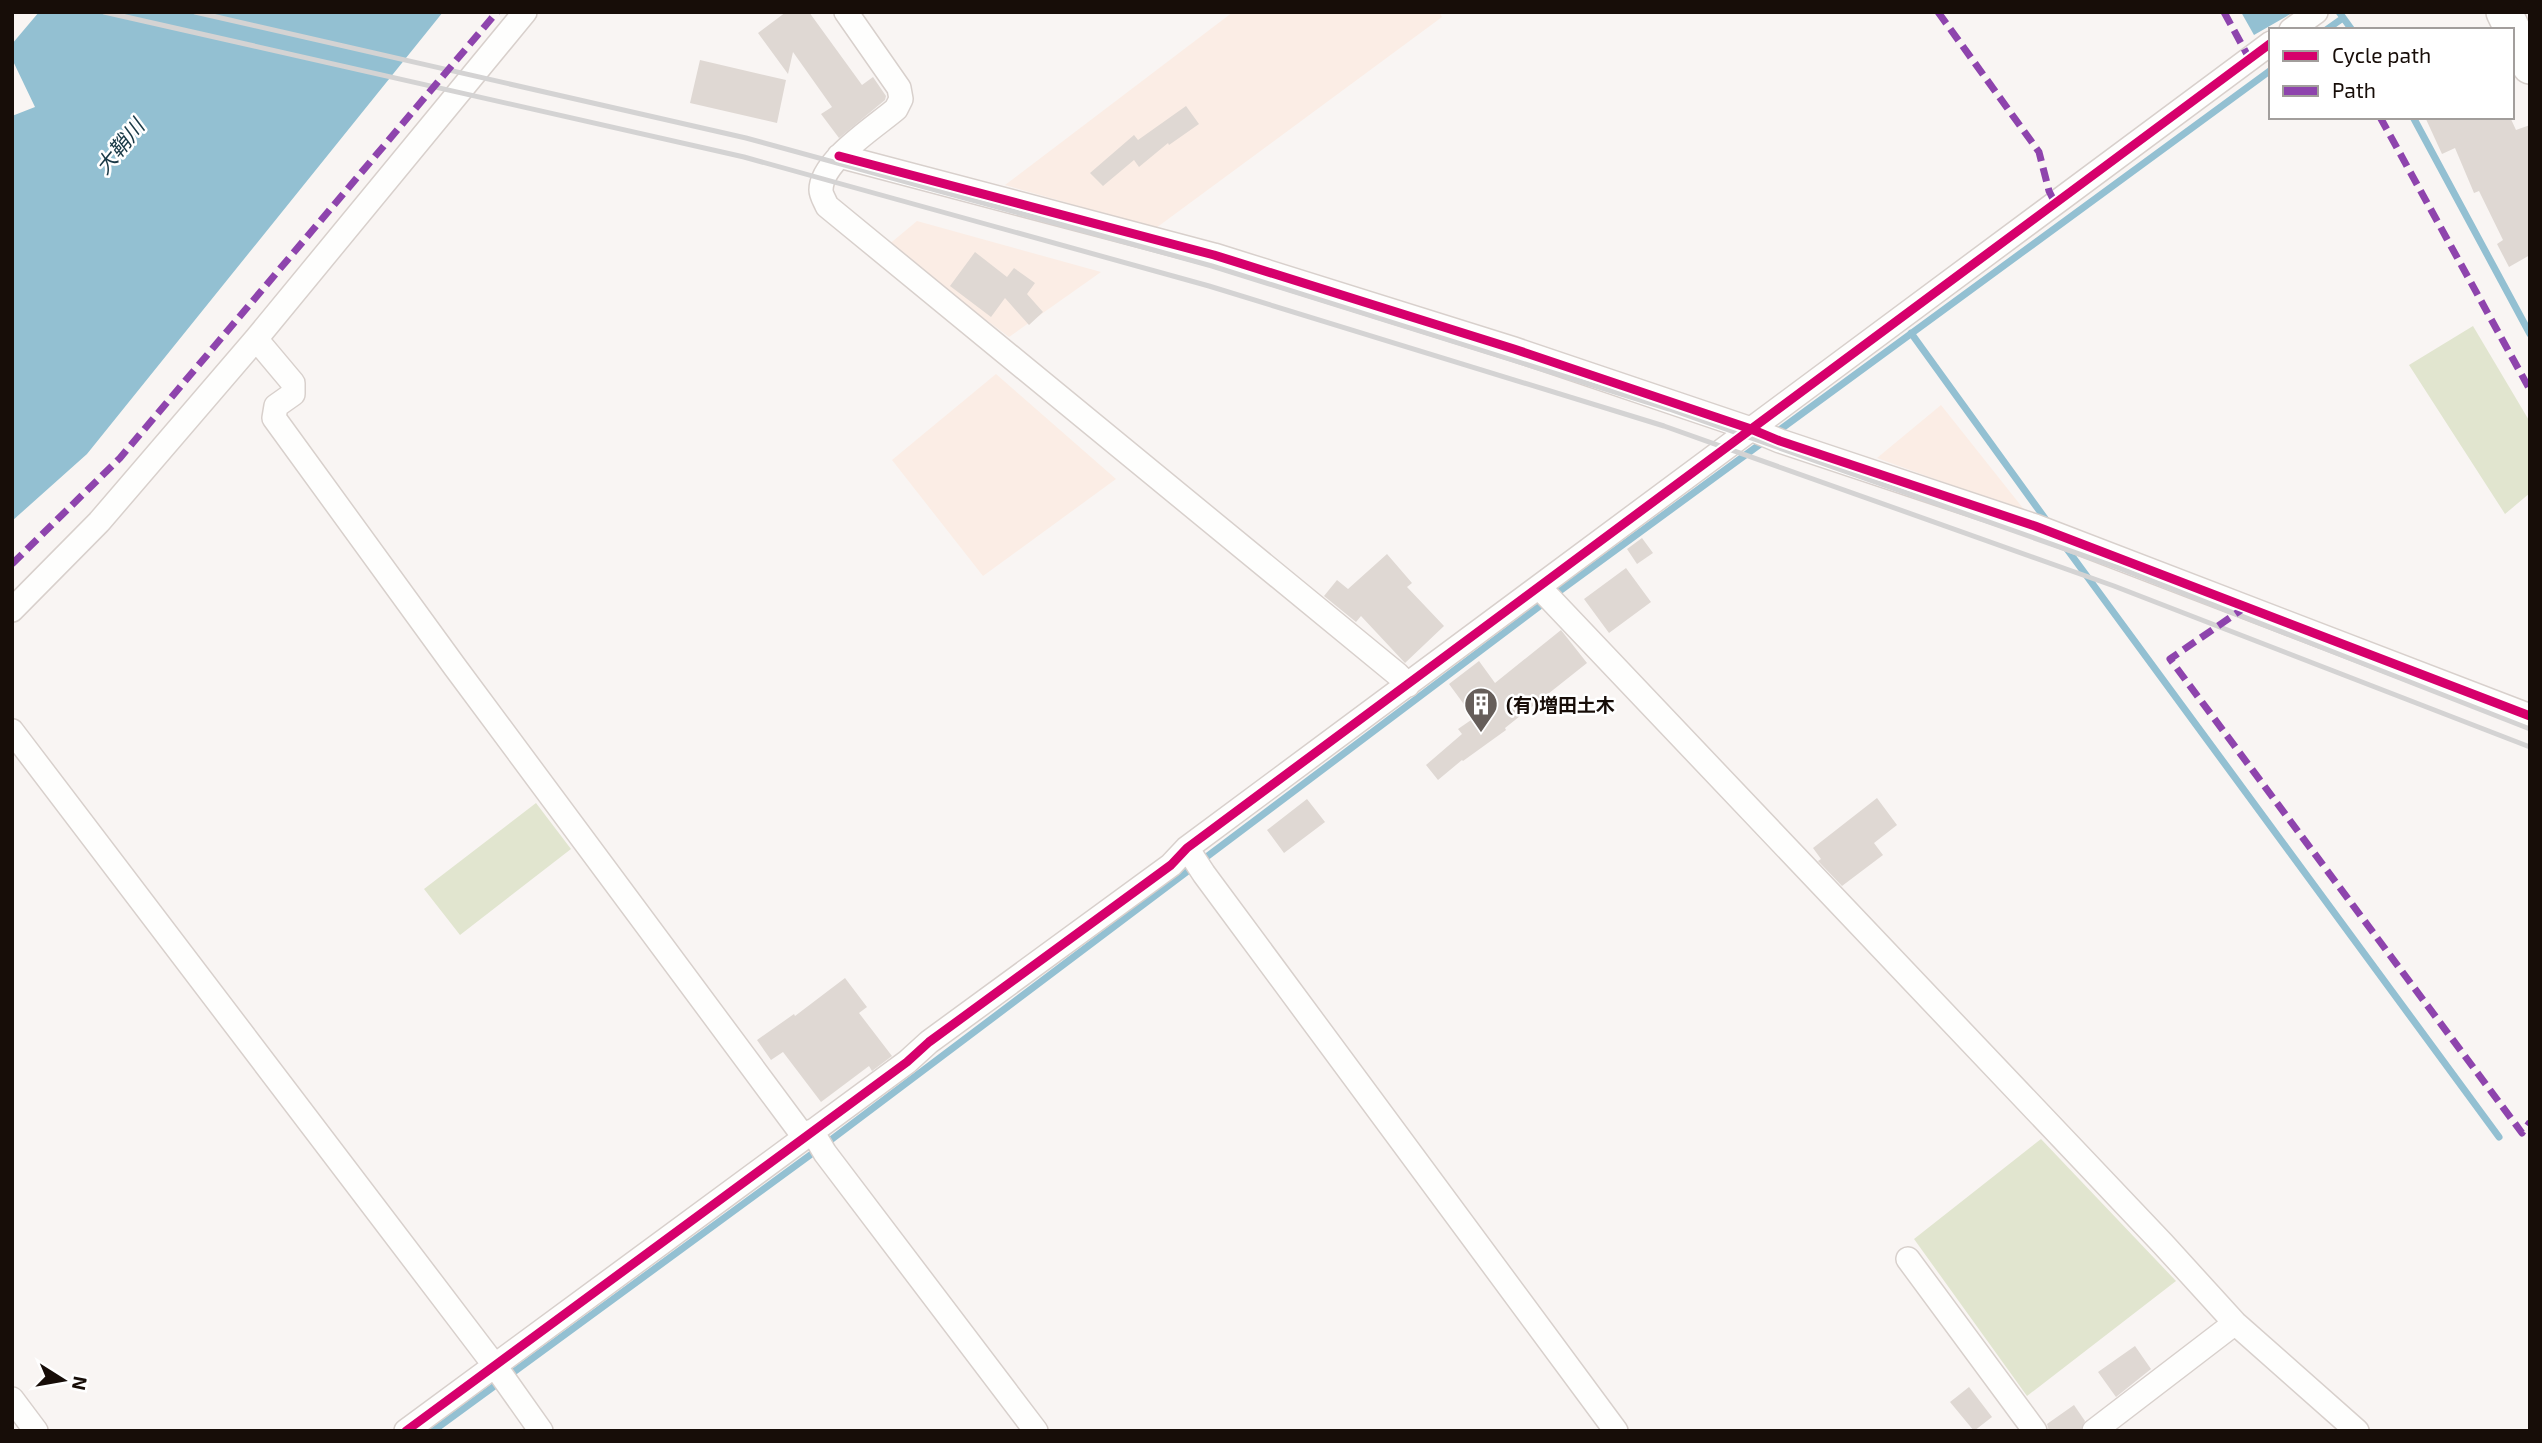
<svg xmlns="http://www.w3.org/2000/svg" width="2542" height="1443" font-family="'Exo 2','Noto Sans JP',sans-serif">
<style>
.industrial{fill:#fbede5}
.green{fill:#e1e5cf}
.water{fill:#93c0d2}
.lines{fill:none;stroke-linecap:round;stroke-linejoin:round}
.stream{stroke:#93c0d2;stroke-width:7}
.building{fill:#dfd8d3}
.street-casing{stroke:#d8d0cc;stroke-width:26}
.primary-casing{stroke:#d8d0cc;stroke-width:38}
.street{stroke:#fefefd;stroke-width:23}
.primary{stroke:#fefefd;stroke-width:35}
.rail{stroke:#d4d3d3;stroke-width:5}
.quiet{stroke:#8e44ad;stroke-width:7;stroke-dasharray:14 7;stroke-linecap:butt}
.cycleway-casing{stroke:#fff;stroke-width:13}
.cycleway{stroke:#d6006c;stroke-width:9}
.labels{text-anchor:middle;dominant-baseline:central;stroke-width:5;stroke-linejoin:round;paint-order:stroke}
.poi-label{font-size:19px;font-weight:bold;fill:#170d08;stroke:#fff;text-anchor:start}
.water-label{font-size:21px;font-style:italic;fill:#183845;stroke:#fff}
</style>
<rect width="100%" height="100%" fill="#f9f5f3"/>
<path class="industrial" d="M 1233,12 L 1439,12 L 1442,17 L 1156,228 L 1005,185 Z
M 917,221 L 1101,272 L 1009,337 L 887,246 Z
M 996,374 L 1116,479 L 983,576 L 892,460 Z
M 1941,405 L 2026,512 L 1877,458 Z"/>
<path class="green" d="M 2473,326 L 2530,422 L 2530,493 L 2505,514 L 2409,365 Z
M 536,803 L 571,849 L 460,935 L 424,889 Z
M 2041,1139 L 2176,1281 L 2027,1396 L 1914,1239 Z"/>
<path class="water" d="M 39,12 L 443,12 L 87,454 L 12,521 L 12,116 L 35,107 L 12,59 L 12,44 Z
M 2241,12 L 2294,12 L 2254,35 Z"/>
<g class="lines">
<path class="stream" d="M 2339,12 L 2352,30
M 2326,30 L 2343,18
M 2413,117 L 2530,334
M 1911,333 L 2049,524
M 2064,545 L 2499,1137
M 433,1431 L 832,1139 L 1561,590 L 2271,70"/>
</g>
<path class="building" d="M 786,12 L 809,12 L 862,85 L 873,77 L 886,96 L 885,100 L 839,138 L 821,114 L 832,107 L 793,52 L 788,74 L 758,33 Z
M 700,60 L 786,80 L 777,123 L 690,103 Z
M 1186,106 L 1199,124 L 1169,145 L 1168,143 L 1139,167 L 1134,160 L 1103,186 L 1090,173 L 1134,135 L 1138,140 Z
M 2425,117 L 2510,117 L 2516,130 L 2530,125 L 2530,255 L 2509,267 L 2497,244 L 2503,240 L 2479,191 L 2474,193 L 2455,148 L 2442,154 Z
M 975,252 L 1007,277 L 1014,268 L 1035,283 L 1027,294 L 1043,312 L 1029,325 L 1005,298 L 991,317 L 950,286 Z
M 1642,538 L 1653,553 L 1637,564 L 1627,549 Z
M 1387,554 L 1412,583 L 1407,587 L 1444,626 L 1405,663 L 1361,616 L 1356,622 L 1324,596 L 1337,580 L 1348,589 Z
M 1626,568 L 1651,602 L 1609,633 L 1584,599 Z
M 1561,630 L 1587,663 L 1505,728 L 1506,730 L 1463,761 L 1462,760 L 1438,780 L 1426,765 L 1462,734 L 1458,729 L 1474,718 L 1449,684 L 1479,661 L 1495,683 Z
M 1877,798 L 1897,825 L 1874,843 L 1883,855 L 1842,886 L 1818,861 L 1821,859 L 1813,848 Z
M 1307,799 L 1325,822 L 1284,853 L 1267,830 Z
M 845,978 L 867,1007 L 859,1013 L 892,1056 L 872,1071 L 869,1066 L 821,1102 L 783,1052 L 771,1060 L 757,1040 L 794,1014 L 795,1016 Z
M 2135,1346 L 2151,1369 L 2116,1397 L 2098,1372 Z
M 1969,1387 L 1992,1417 L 1974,1431 L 1950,1402 Z
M 2074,1405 L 2085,1421 L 2080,1431 L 2049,1431 L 2047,1424 Z"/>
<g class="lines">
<g class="street-casing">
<path id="street" d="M 846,12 L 899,88 L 901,99 L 896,109 C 875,127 821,161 821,190 C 821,195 825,201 827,206 L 1397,674 L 1408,685
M 2291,30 L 2316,12
M 839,156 L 1214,255 L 1514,349 L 1751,429 L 1780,441 L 2035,526 L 2530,716
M 256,339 L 293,383 L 293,394 L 276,406 L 274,418 L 455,667 L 804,1137
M 1539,587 L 2163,1244 L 2235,1323 L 2357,1431
M 12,610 L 99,522 L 256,339 L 525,12
M 12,731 L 495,1366 L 541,1431
M 1187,848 L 1204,874 L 1616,1431
M 812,1131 L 825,1153 L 1036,1431
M 1908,1259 L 2035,1431
M 12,1399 L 36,1431
M 406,1431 L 907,1062 L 929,1042 L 1171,865 L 1187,848 L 2271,43
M 2094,1431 L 2235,1323"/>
</g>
<g class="primary-casing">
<path id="primary" d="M 2504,12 L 2530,66"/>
</g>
<use href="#street" class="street"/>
<use href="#primary" class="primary"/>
<path class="rail" d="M 104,12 L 744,157 L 1209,286 L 1664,426 L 2114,586 L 2530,747
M 195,12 L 746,138 L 1212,266 L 1669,409 L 2119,568 L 2530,729"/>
<path class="quiet" d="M 1938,12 L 2039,152 L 2049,191 L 2055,203
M 2224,12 L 2249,58
M 2380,117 L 2530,390
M 12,564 L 120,458 L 497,12
M 2247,606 L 2170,659 L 2522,1133 L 2530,1122"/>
<g class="cycleway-casing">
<path id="cycleway" d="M 839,156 L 1214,255 L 1514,349 L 1751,429 L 1780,441 L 2035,526 L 2530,716
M 406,1431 L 907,1062 L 929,1042 L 1171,865 L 1187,848 L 2271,43"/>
</g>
<use href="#cycleway" class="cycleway"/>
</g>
<defs>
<g id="building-pin" transform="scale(1.75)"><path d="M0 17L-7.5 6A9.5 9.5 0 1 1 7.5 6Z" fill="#665e5a" stroke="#fff"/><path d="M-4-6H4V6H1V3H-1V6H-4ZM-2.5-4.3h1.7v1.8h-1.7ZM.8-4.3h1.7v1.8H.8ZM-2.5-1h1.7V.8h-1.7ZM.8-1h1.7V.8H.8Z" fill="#fff"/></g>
</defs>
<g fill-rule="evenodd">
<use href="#building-pin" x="1481" y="704"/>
</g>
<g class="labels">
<g class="poi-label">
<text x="1506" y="704">(有)増田土木</text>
</g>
<g class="water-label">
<text transform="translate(119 146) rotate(-51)">大鞘川</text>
</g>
</g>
<rect width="2542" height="1443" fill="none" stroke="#170d08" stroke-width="28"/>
<rect x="2269" y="28" width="245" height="91" fill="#ffffff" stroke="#a29e9c" stroke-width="2"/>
<rect x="2283" y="51" width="35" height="10" fill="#d6006c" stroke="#a29e9c" stroke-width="2"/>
<text x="2332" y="63" font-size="21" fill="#170d08">Cycle path</text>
<rect x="2283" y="86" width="35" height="10" fill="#8e44ad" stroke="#a29e9c" stroke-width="2"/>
<text x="2332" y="98" font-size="21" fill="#170d08">Path</text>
<g transform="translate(63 1380) rotate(101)" stroke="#ffffff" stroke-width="5" paint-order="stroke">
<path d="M0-5L12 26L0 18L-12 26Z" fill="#170d08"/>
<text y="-10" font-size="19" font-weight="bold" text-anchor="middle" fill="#170d08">N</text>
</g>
</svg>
